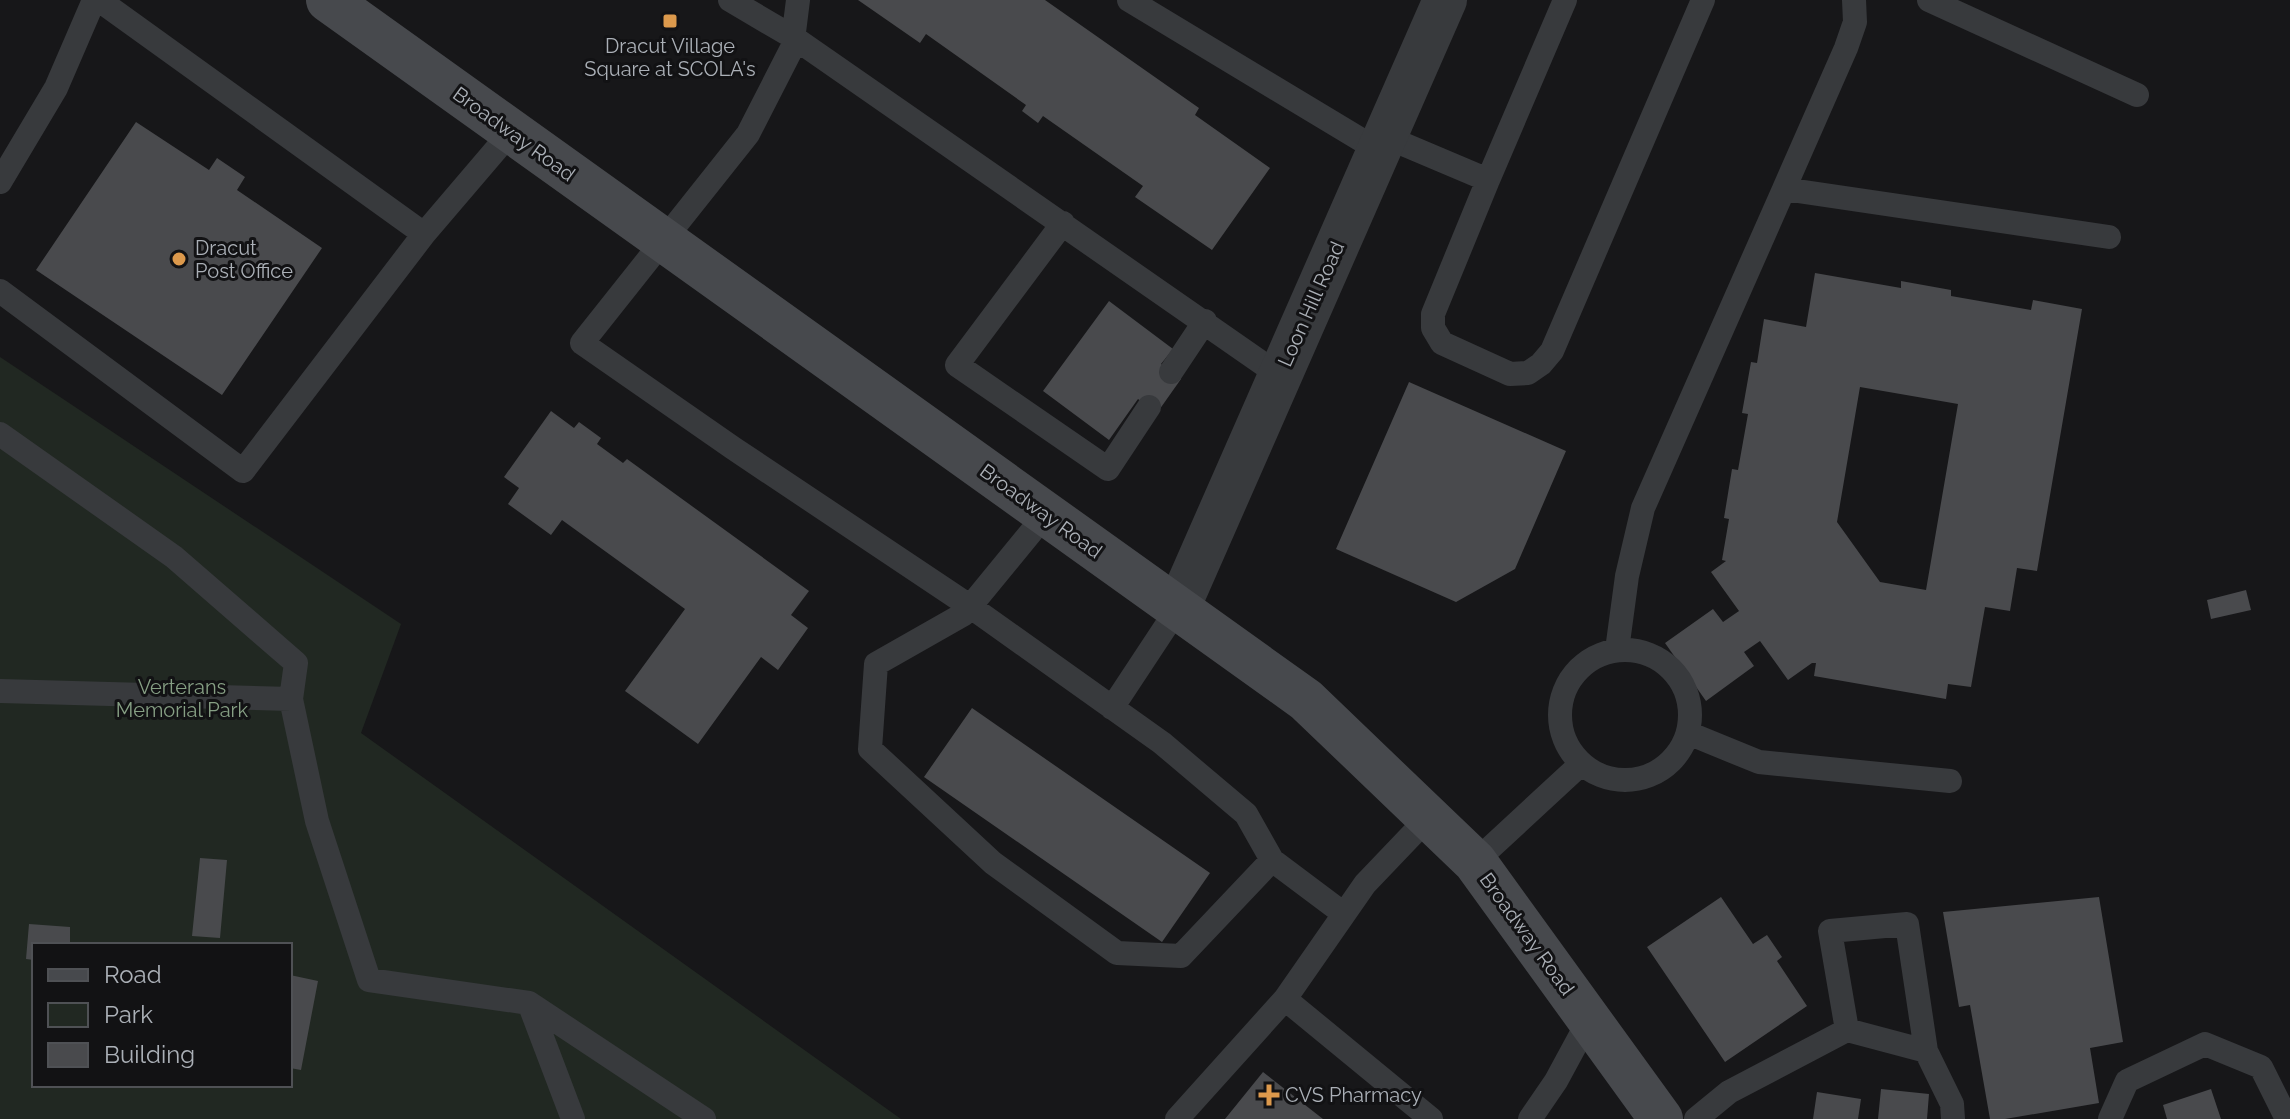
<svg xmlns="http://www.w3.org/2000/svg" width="2290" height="1119" font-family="Raleway,sans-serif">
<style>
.green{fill:#212822;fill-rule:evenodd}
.building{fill:#494a4d;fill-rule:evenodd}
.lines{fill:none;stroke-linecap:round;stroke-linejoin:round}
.lane{stroke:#383a3d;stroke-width:24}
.street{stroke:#383a3d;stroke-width:44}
.secondary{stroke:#47494d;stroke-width:44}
.poi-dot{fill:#dc994c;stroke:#121214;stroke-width:3}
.labels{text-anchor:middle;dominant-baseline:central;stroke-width:6;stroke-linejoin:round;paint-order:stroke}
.poi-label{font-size:20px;fill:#abb0b7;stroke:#121214;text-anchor:start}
.street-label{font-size:20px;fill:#abb0b7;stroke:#121214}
.park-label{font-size:20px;fill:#869f84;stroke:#121214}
</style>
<rect width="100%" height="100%" fill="#171719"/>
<path class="green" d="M 0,357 L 401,624 L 361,733 L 901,1119 L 0,1119 ZM 34,945 L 290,945 L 290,1085 L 34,1085 Z"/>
<path class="building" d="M 858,0 L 1045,0 L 1199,108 L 1195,115 L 1270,168 L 1212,250 L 1135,197 L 1143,186 L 1043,116 L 1038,123 L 1022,111 L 1026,105 L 926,34 L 920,43 Z
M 136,122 L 209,170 L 217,158 L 245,177 L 237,190 L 322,248 L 222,395 L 36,270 Z
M 1815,273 L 1901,288 L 1901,281 L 1951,290 L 1951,296 L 2031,310 L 2033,300 L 2082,309 L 2037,571 L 2017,568 L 2010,611 L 1985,607 L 1971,687 L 1948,684 L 1946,699 L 1814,676 L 1816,663 L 1812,663 L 1788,680 L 1760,641 L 1744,652 L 1754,666 L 1706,701 L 1665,643 L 1713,609 L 1723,622 L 1739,611 L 1711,572 L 1726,561 L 1722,560 L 1729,519 L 1724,518 L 1732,469 L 1738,470 L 1748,414 L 1742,413 L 1751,362 L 1757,363 L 1764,319 L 1806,327 ZM 1860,387 L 1958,404 L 1926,590 L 1880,582 L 1837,522 Z
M 1109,301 L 1173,349 L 1161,364 L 1181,379 L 1157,413 L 1138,399 L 1109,440 L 1043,391 Z
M 1409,382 L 1566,451 L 1515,569 L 1456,602 L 1336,549 Z
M 551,411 L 574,428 L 579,422 L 601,438 L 597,444 L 623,463 L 627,459 L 809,591 L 791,615 L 808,628 L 778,670 L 761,657 L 698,744 L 625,691 L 685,609 L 562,520 L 551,535 L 508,504 L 519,488 L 504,477 Z
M 2246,590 L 2251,610 L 2211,619 L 2207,600 Z
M 972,708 L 1210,873 L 1162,942 L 924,777 Z
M 200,858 L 227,860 L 220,938 L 192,936 Z
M 1721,897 L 1753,944 L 1767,935 L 1782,957 L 1777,961 L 1807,1006 L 1725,1062 L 1647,947 Z
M 2099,897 L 2123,1042 L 2090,1048 L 2099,1103 L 2005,1119 L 1990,1119 L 1970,1005 L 1959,1007 L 1943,912 Z
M 29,924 L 70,927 L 70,945 L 34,945 L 34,960 L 26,959 Z
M 290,975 L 318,981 L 301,1070 L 290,1068 Z
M 1263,1072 L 1323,1119 L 1225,1119 Z
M 1881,1089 L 1929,1094 L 1927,1119 L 1878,1119 Z
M 2211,1089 L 2221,1119 L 2167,1119 L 2163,1105 Z
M 1817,1092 L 1861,1099 L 1858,1119 L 1813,1119 Z"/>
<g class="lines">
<path class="lane" d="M 99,0 L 424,234
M 730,0 L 793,37 L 1279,375
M 798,0 L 792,48 L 748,134 L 582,343 L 733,448 L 971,607 L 1162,743 L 1246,814 L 1272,860
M 1129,0 L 1378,150
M 1929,0 L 2137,95
M 1384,136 L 1488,180 L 1565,0
M 1488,180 L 1433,314 L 1433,328 L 1442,343 L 1510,374 L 1528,373 L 1541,364 L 1552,351 L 1703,0
M 0,182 L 56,88 L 94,0
M 1784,189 L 1846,48 L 1855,22 L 1854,0
M 1063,223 L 957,365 L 1108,469 L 1149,407
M 0,291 L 243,471 L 424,234 L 511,132
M 1171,372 L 1205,321
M 0,434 L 174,557 L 296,663 L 291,699 L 0,691
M 1046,514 L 964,614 L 876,664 L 870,749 L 993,863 L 1117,953 L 1181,956 L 1272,860 L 1344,914
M 1617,650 L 1627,576 L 1643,508 L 1784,189 L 2109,237
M1560 715a65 65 0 1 1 130 0a65 65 0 1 1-130 0Z
M 291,699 L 317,821 L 369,980 L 529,1003 L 704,1119
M 1112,708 L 1178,608
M 1688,733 L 1759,762 L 1950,781
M 1428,818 L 1365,884 L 1285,999 L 1431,1119
M 1475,862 L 1581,764
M 529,1003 L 573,1119
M 1847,1030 L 1830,931 L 1907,924 L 1926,1051
M 1177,1119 L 1285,999
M 1530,1119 L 1556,1081 L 1589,1020
M 1696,1119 L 1729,1092 L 1847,1030 L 1926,1051 L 1952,1104 L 1953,1119
M 2110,1119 L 2127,1081 L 2205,1044 L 2261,1067 L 2287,1119"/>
<path class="street" d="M 1178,608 L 1445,0"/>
<path class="secondary" d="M 328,0 L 1306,700 L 1475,862 L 1661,1119"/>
</g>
<g class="poi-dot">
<rect x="662" y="13" width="16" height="16" rx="4"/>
<circle cx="179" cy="259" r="8"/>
<path d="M1265 1083h8v8h8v8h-8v8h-8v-8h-8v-8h8z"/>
</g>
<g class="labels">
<g class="poi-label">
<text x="670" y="46" text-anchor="middle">Dracut Village<tspan x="670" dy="23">Square at SCOLA's</tspan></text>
<text x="195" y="248">Dracut<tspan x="195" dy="23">Post Office</tspan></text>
<text x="1285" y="1095">CVS Pharmacy</text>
</g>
<g class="street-label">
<text transform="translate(514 134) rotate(36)">Broadway Road</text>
<text transform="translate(1311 304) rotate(-66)">Loon Hill Road</text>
<text transform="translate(1041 511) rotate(36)">Broadway Road</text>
<text transform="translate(1527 934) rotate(54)">Broadway Road</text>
</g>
<g class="park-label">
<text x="182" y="687">Verterans<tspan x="182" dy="23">Memorial Park</tspan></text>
</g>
</g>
<rect x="32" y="943" width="260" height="144" fill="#121214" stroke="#4f5155" stroke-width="2"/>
<rect x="48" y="969" width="40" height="12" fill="#47494d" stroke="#4f5155" stroke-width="2"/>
<text x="104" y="983" font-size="24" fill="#abb0b7">Road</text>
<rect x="48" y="1003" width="40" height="24" fill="#212822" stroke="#4f5155" stroke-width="2"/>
<text x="104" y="1023" font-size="24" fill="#abb0b7">Park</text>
<rect x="48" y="1043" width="40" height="24" fill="#494a4d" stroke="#4f5155" stroke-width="2"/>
<text x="104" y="1063" font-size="24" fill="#abb0b7">Building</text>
</svg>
